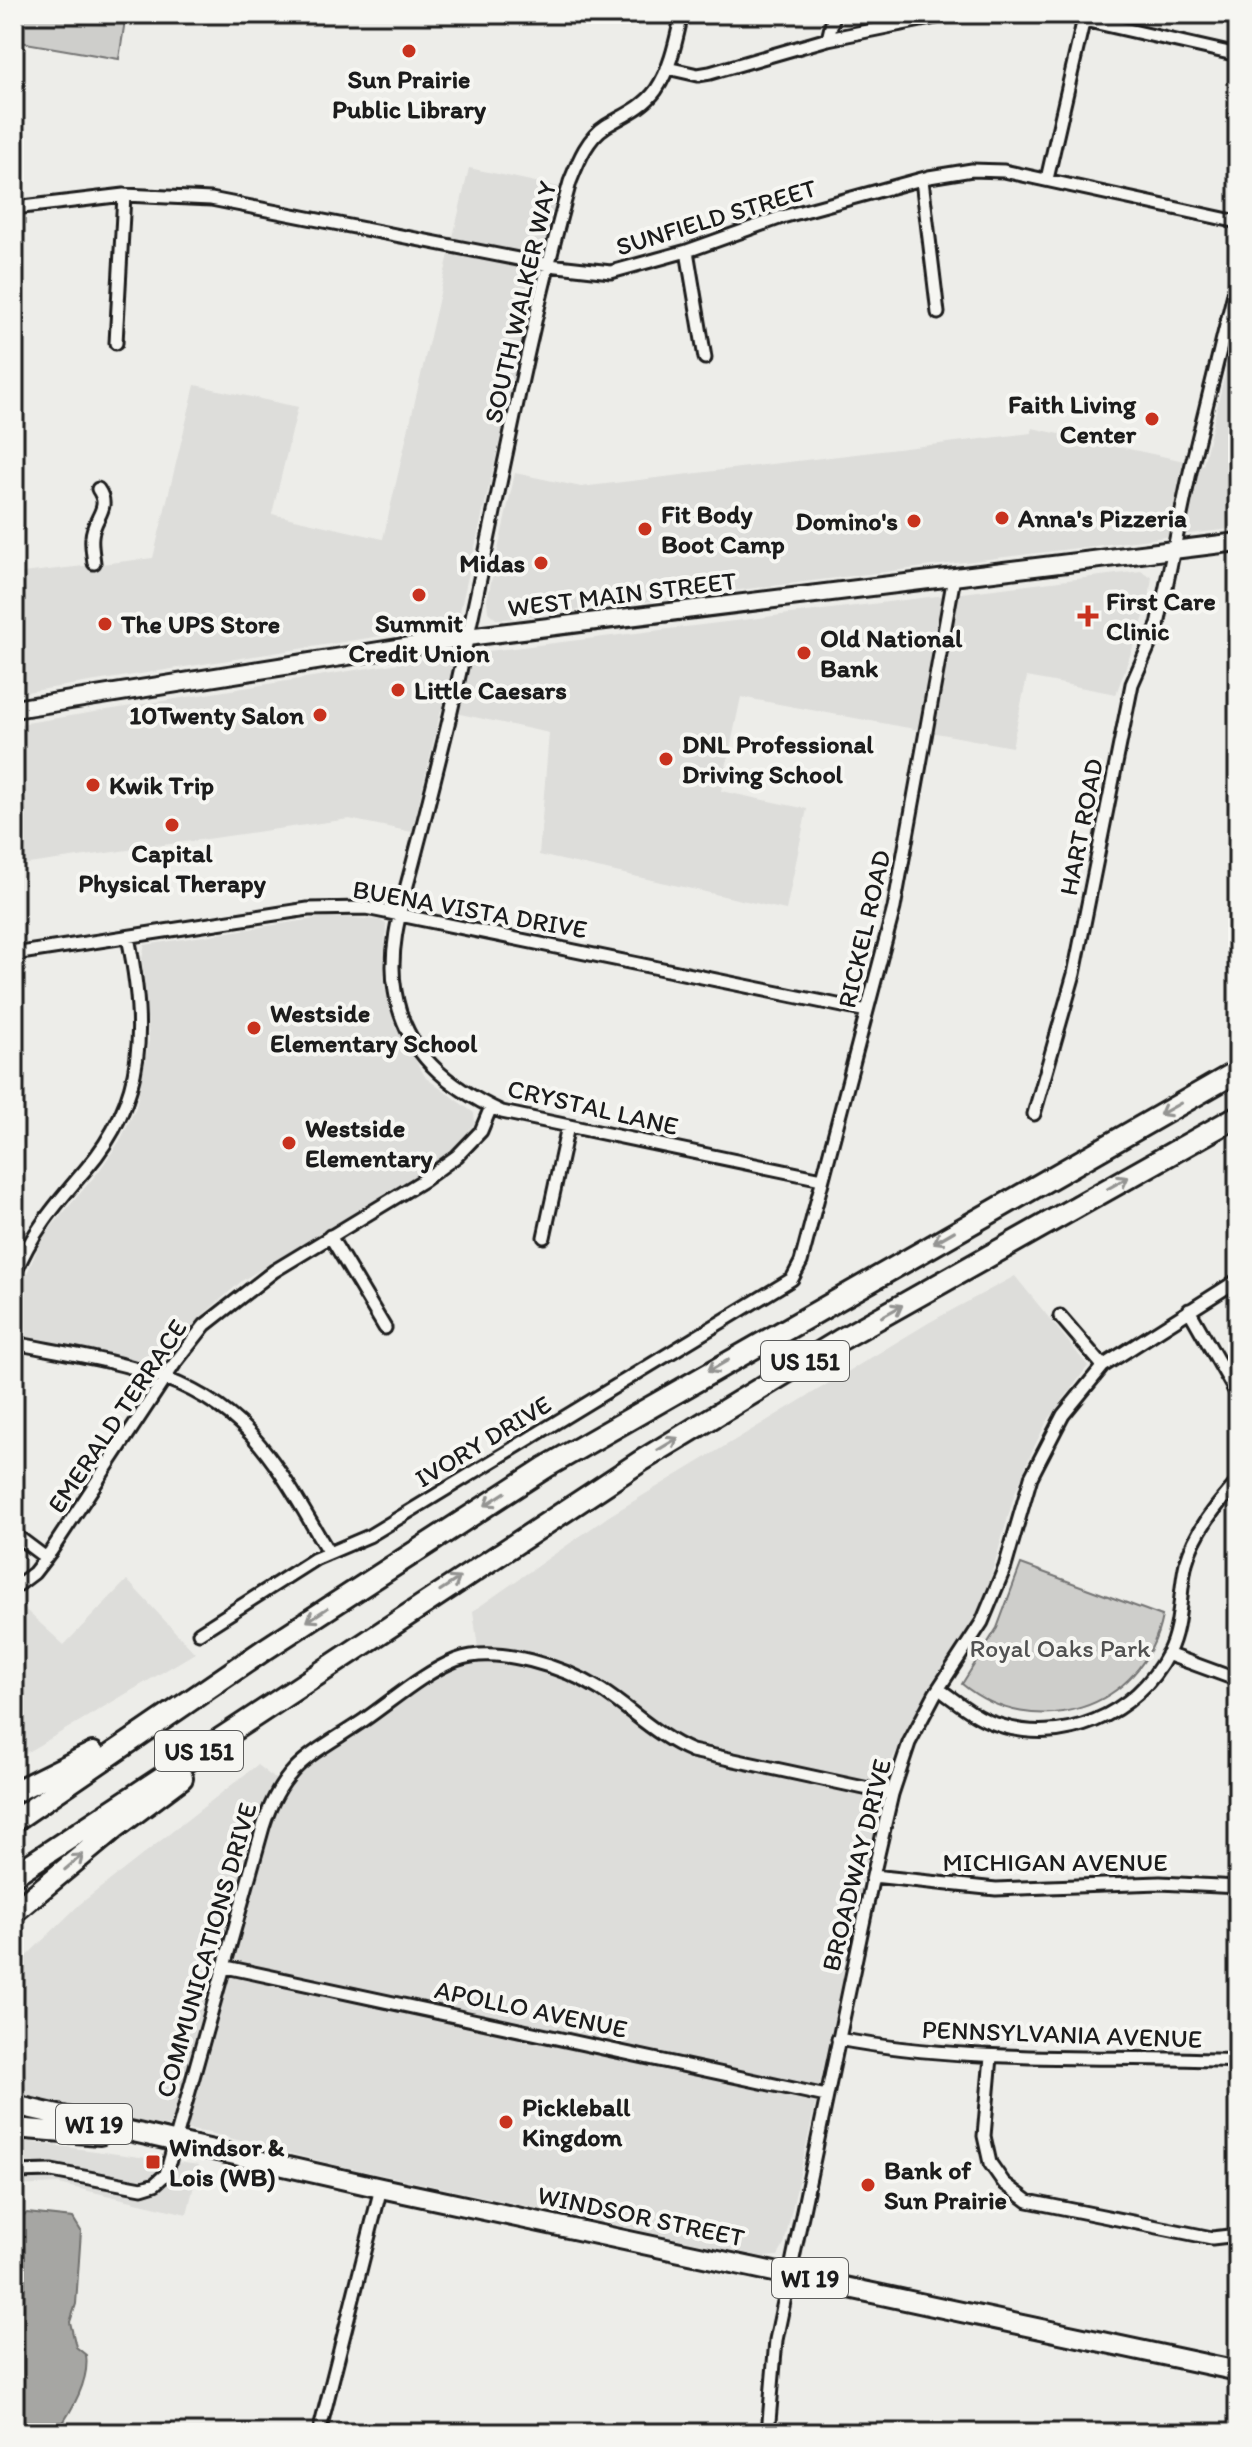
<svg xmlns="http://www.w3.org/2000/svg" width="1252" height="2447" font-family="Itim,sans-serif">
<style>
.built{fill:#ddddda}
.green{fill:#cececb;stroke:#757574;stroke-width:2}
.water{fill:#a6a6a3;stroke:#6f6f6d;stroke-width:2}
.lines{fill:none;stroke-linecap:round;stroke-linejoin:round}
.street-casing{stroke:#1c1c1c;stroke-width:17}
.secondary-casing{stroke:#1c1c1c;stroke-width:22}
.primary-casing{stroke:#1c1c1c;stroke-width:24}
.highway-casing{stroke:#1c1c1c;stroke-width:26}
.street{stroke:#f6f6f2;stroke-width:11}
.secondary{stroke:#f6f6f2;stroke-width:16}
.primary{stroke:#f6f6f2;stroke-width:18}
.highway{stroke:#f6f6f2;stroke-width:20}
.oneway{stroke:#949492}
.poi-dot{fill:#c8321e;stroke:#f6f6f2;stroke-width:3}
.labels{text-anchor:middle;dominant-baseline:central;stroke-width:8;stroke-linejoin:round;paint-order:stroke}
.shield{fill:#f6f6f2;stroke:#5d5d5c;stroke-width:2}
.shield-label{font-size:24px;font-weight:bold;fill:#1c1c1c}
.poi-label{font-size:26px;font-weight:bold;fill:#1c1c1c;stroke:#f6f6f2;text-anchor:start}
.street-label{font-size:26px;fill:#1c1c1c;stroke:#f6f6f2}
.park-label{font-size:26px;fill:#515151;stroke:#f6f6f2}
</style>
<rect width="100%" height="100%" fill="#edede9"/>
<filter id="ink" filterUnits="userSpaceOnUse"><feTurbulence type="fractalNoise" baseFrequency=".0125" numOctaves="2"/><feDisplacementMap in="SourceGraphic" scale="16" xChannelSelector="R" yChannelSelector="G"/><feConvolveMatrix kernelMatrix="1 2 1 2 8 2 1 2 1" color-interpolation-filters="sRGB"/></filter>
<g filter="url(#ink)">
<path class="built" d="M 469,168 L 559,187 L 457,624 L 14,694 L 14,574 L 153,558 L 195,385 L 298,407 L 272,514 L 383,539 Z
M 1238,320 L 1238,528 L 505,619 L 496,619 L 488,612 L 487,600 L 515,473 L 581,487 L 1031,433 L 1032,428 L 1203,465 Z
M 1141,571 L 1152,577 L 1148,606 L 1116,694 L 1027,677 L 1012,747 L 741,697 L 721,791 L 807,809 L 786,910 L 539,855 L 549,733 L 441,710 L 412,832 L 349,819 L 14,866 L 14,725 L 424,659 Z
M 333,916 L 380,920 L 386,924 L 384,983 L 395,1026 L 426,1078 L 474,1113 L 475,1122 L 469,1131 L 446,1156 L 420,1174 L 243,1280 L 204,1314 L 161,1365 L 14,1334 L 15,1302 L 42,1238 L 99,1171 L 121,1139 L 136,1107 L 149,1040 L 142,958 L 145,945 Z
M 1015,1276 L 1088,1366 L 1046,1423 L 1033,1449 L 1015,1493 L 984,1600 L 959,1645 L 932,1682 L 893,1758 L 784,2245 L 778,2256 L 764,2257 L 336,2165 L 210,2133 L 63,2110 L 14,2098 L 14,1968 L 80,1904 L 257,1765 L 285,1787 L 307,1767 L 424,1686 L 458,1668 L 480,1663 L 473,1611 L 609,1516 L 930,1322 Z
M 127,1580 L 195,1653 L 14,1760 L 14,1604 L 17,1602 L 64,1645 Z
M 14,2140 L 199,2165 L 187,2214 L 59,2184 L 14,2186 Z"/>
<path class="green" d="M 14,14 L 126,14 L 119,59 L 14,41 Z
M 1021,1564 L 1162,1616 C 1144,1710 1033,1743 962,1684 L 997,1628 Z"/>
<path class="water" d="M 27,2213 L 73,2218 L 81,2231 L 76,2304 L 70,2322 L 76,2347 L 86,2355 C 90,2381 71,2412 56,2433 L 14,2433 L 14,2222 Z"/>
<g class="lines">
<g class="street-casing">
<path id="street" d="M 682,14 C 676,40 671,68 656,90 C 643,108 624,115 606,126 C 587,138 578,162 570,182 C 521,359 491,541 449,720 C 438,765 427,810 415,855 C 404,899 387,945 395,991 C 405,1053 448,1087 502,1112 L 822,1179
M 1084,20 L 1238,55
M 828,39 L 834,14
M 667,68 L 698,75 L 710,73 L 828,39 L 941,16
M 1047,179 L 1085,14
M 922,180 L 938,313
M 14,208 L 124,195 L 211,199 L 549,265 L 611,272 L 687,251 L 782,217 L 929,177 L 972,170 L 1004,171 L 1238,222
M 687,251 L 705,358
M 116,343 L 124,195
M 94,563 C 93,554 91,545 92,537 C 93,517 112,509 98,489
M 14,954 L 308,909 L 366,908 L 867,1011
M 1034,1114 L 1074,974 L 1132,684 L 1158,625 L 1190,472 L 1238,277
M 330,1236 L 385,1328
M 544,1237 L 568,1126
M 14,1276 C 31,1233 56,1204 86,1169 C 147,1098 146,1024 128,937
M 1189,1310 L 1238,1396
M 1060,1316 L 1103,1366
M 14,1343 C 104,1361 199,1369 260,1445 C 287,1478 307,1517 329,1553
M 14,1534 L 46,1558
M 14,1588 L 34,1573 L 51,1551 L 175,1363 L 205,1325 L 274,1271 L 424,1180 L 457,1156 L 481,1131 L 491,1107
M 199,1633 L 315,1559 L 369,1536 L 792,1279 L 801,1262 L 894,908 L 954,577
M 1167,1654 L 1238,1680
M 939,1689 C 956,1701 976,1718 996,1724 C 1062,1747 1137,1715 1168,1653 C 1182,1626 1179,1592 1186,1563 C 1195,1531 1217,1505 1238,1481
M 873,1876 L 996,1889 L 1160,1883 L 1238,1887
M 226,1967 L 826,2096
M 838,2039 C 970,2064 1104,2055 1238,2061
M 991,2057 L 984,2136 L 990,2163 L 1004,2183 L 1028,2201 L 1212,2238 L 1238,2235
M 14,2172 L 52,2171 L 142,2188 L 155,2184 L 166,2174 L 263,1827 C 283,1763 312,1755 364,1720 C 393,1700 423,1673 456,1660 C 497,1644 566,1668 601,1690 C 632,1710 658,1737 692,1751 L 892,1794
M 319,2433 L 381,2188
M 768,2433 L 776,2340 L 873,1876 L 892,1794 L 909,1743 L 935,1694 L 982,1622 L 1005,1567 L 1031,1477 L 1063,1415 L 1103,1366 L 1238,1280"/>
</g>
<g class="secondary-casing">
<path id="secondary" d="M 14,709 L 467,637 L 1238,542"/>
</g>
<g class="primary-casing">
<path id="primary" d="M 14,2105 L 381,2188 L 1238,2371
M 14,2128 L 100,2135"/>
</g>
<g class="highway-casing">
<path id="highway" d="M 14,1792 L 93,1753
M 14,1821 L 264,1650 L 546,1467 L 1238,1071
M 14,1875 L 641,1461 L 840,1340 L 1238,1116
M 14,1912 L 115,1828 L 182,1778"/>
</g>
<use href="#street" class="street"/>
<use href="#secondary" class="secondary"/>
<use href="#primary" class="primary"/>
<use href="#highway" class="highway"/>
</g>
<defs><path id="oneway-shaft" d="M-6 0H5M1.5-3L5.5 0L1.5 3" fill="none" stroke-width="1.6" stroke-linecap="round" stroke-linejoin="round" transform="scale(2)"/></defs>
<g class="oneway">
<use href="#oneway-shaft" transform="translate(1170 1109) rotate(151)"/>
<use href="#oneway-shaft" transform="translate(1118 1183) rotate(-29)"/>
<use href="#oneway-shaft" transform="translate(944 1237) rotate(150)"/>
<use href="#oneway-shaft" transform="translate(892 1311) rotate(-29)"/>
<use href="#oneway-shaft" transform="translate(718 1366) rotate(150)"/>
<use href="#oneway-shaft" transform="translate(668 1444) rotate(-31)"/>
<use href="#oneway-shaft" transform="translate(495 1499) rotate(147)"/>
<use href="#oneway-shaft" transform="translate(450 1584) rotate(-33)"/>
<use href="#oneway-shaft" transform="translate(317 1615) rotate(147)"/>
<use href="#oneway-shaft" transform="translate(74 1862) rotate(-40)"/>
</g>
</g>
<g class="poi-dot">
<circle cx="409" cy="51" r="8"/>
<circle cx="1152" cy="419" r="8"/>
<circle cx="1002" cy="518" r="8"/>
<circle cx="914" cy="521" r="8"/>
<circle cx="645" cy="529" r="8"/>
<circle cx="541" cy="563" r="8"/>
<circle cx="419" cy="595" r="8"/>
<path d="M1084 604h8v8h8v8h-8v8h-8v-8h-8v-8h8z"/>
<circle cx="105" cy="624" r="8"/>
<circle cx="804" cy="653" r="8"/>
<circle cx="398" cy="690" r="8"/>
<circle cx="320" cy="715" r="8"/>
<circle cx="666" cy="759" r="8"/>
<circle cx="93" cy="785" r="8"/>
<circle cx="172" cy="825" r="8"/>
<circle cx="254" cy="1028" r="8"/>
<circle cx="289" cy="1143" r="8"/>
<circle cx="506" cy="2122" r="8"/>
<rect x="145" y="2154" width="16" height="16" rx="4"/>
<circle cx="868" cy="2185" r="8"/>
</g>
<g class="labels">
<g class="shield">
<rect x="761" y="1341" width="88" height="40" rx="6"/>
<rect x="155" y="1731" width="88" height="40" rx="6"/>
<rect x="56" y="2104" width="76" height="40" rx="6"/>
<rect x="772" y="2258" width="76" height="40" rx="6"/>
</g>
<g class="shield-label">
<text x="805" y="1361">US 151</text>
<text x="199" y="1751">US 151</text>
<text x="94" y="2124">WI 19</text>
<text x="810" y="2278">WI 19</text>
</g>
<g class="poi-label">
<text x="409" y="79" text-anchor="middle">Sun Prairie<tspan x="409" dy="30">Public Library</tspan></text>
<text x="1136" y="404" text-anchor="end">Faith Living<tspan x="1136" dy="30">Center</tspan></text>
<text x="661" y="514">Fit Body<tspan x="661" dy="30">Boot Camp</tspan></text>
<text x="1018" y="518">Anna's Pizzeria</text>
<text x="898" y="521" text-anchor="end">Domino's</text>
<text x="525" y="563" text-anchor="end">Midas</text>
<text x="1106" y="601">First Care<tspan x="1106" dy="30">Clinic</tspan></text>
<text x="419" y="623" text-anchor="middle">Summit<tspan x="419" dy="30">Credit Union</tspan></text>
<text x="121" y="624">The UPS Store</text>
<text x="820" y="638">Old National<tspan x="820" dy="30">Bank</tspan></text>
<text x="414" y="690">Little Caesars</text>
<text x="304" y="715" text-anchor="end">10Twenty Salon</text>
<text x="682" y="744">DNL Professional<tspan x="682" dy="30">Driving School</tspan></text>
<text x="109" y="785">Kwik Trip</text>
<text x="172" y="853" text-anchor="middle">Capital<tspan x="172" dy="30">Physical Therapy</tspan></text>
<text x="270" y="1013">Westside<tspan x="270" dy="30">Elementary School</tspan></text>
<text x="305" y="1128">Westside<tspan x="305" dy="30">Elementary</tspan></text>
<text x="522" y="2107">Pickleball<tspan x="522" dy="30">Kingdom</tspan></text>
<text x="169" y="2147">Windsor &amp;<tspan x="169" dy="30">Lois (WB)</tspan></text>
<text x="884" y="2170">Bank of<tspan x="884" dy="30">Sun Prairie</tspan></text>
</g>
<g class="street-label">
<text transform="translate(716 217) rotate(-17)">SUNFIELD STREET</text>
<text transform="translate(520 302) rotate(-77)">SOUTH WALKER WAY</text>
<text transform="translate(622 594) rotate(-7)">WEST MAIN STREET</text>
<text transform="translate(1081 827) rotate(-79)">HART ROAD</text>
<text transform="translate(470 909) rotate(10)">BUENA VISTA DRIVE</text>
<text transform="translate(864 929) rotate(-77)">RICKEL ROAD</text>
<text transform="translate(593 1107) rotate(13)">CRYSTAL LANE</text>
<text transform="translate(117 1416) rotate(-56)">EMERALD TERRACE</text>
<text transform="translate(483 1441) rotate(-31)">IVORY DRIVE</text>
<text x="1055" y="1862">MICHIGAN AVENUE</text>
<text transform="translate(856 1865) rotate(-76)">BROADWAY DRIVE</text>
<text transform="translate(206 1950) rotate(-74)">COMMUNICATIONS DRIVE</text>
<text transform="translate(531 2009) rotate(12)">APOLLO AVENUE</text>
<text transform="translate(1062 2034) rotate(2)">PENNSYLVANIA AVENUE</text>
<text transform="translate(641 2216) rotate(12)">WINDSOR STREET</text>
</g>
<g class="park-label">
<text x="1060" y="1648">Royal Oaks Park</text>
</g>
</g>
<rect width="1252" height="2447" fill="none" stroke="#f6f6f2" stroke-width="48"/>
<rect x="24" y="24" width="1204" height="2399" fill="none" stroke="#1c1c1c" stroke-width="3" filter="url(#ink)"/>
</svg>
